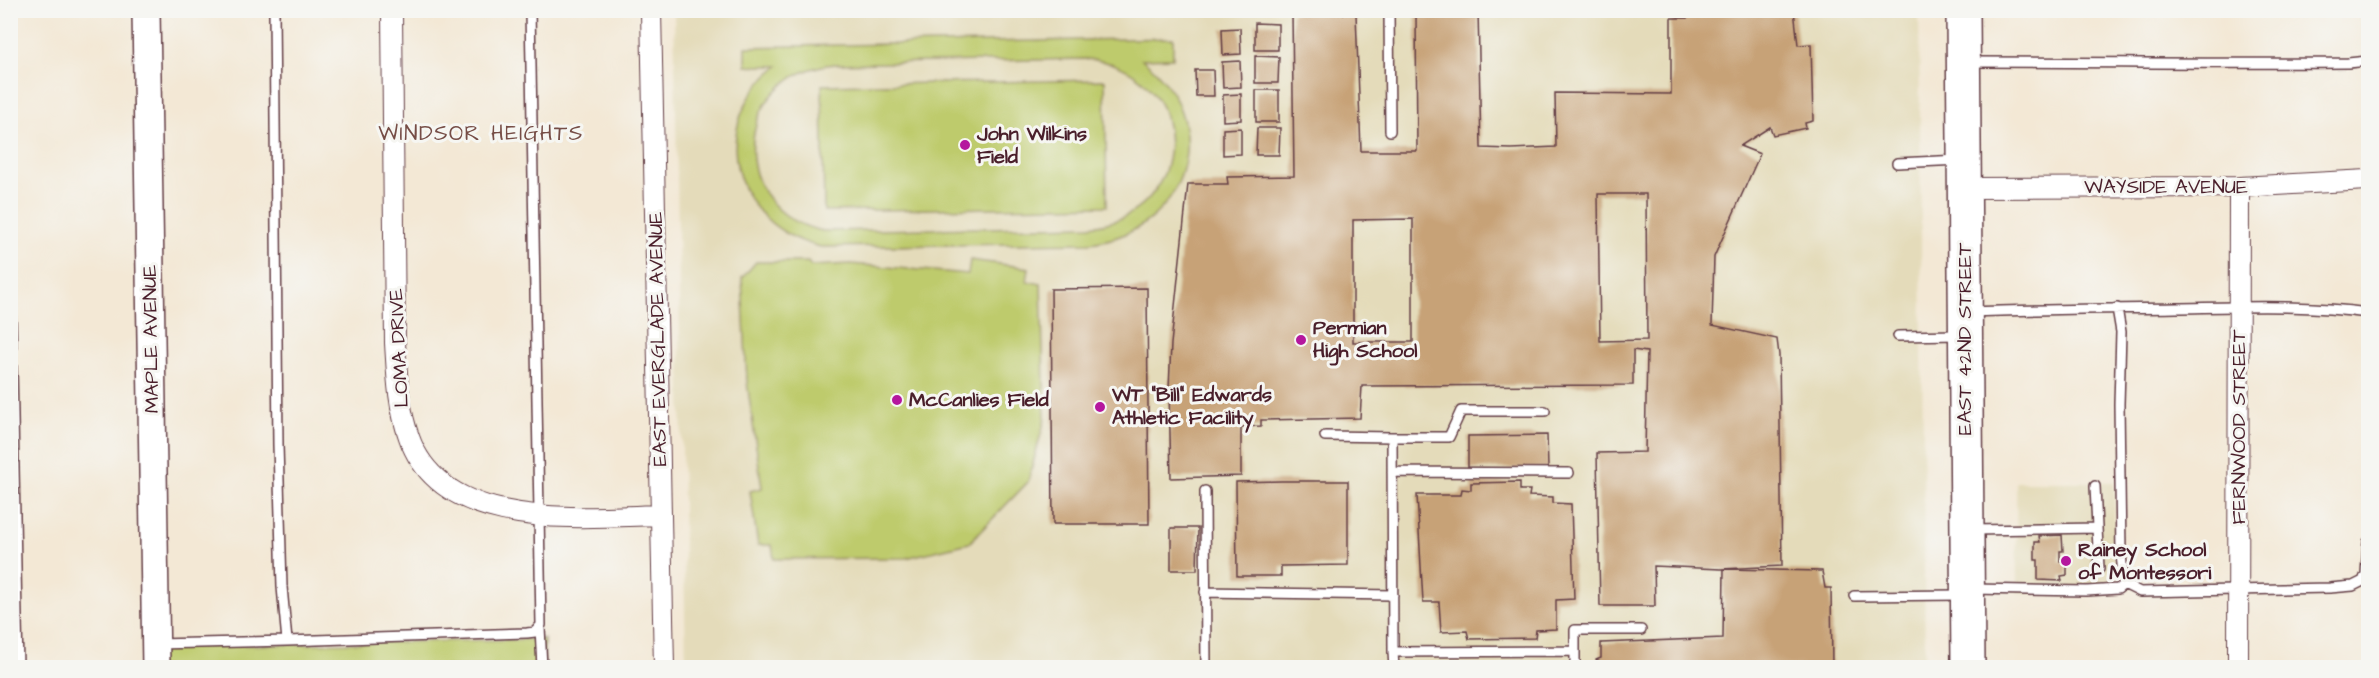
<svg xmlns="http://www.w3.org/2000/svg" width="2379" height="678" font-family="'Architects Daughter',sans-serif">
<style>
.built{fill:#e4dbba}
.grass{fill:#becb6c;stroke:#84754c;stroke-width:1.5;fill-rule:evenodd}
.building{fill:#c7a277;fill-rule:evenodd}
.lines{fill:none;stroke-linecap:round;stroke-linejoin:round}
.lane-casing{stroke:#633d44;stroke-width:12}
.street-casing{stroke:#633d44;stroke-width:22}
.secondary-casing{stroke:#633d44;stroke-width:30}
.highway-casing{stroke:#633d44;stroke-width:36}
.lane{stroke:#fff;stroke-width:9}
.street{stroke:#fff;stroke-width:20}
.secondary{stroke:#fff;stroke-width:27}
.highway{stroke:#fff;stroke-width:33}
.poi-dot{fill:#b5179e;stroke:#f6f6f2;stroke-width:2}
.labels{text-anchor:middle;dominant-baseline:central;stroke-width:6;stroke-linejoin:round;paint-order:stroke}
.poi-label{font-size:20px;font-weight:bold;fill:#4a1f2b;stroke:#f6f6f2;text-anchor:start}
.street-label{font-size:20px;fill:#4a1f2b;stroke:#f6f6f2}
.neighbourhood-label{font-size:21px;letter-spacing:1.5px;fill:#764d46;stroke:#f6f6f2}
</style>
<rect width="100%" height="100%" fill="#f6f6f2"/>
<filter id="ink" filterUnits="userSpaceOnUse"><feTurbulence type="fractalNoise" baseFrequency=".0167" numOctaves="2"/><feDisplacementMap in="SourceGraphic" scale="12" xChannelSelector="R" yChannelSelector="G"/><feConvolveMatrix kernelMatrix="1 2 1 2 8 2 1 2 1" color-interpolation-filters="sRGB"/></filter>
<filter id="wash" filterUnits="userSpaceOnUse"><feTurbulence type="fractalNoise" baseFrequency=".008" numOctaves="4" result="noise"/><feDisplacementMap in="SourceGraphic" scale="24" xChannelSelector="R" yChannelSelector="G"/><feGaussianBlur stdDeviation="1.35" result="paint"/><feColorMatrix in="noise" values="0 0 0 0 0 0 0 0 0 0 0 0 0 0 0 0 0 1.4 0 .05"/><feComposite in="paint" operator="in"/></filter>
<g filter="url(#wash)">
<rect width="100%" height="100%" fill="#f3e8d5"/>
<path class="built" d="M 674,10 L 1919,11 L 1925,667 L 686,667 Z
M 2016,482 L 2114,482 L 2115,592 L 2017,593 Z"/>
<path class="grass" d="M 1173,38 L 1173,58 L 1142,59 C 1221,120 1189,233 1089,243 L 821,247 C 731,226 704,124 778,66 L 746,66 L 746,47 ZM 1086,59 C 1196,66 1198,216 1089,226 L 823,231 C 723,210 732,75 834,64 Z
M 1105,80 L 1107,206 L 824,211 L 822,85 Z
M 970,260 L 1029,268 L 1027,281 L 1041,284 L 1045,419 L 1028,482 L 969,543 L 906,558 L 774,559 L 772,545 L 758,545 L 750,491 L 762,488 L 747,382 L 742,278 L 756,262 L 808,262 L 811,266 L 851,264 L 968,274 Z
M 544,639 L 544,667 L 154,667 L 154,647 Z"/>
<g id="blocks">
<path class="building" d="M 1478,10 L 1481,148 L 1511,149 L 1556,147 L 1555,93 L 1671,94 L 1671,18 L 1687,18 L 1692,10 L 1794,10 L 1798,45 L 1811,44 L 1813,121 L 1805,123 L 1806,128 L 1773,135 L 1770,127 L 1740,146 L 1760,154 L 1714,257 L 1712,325 L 1777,339 L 1779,355 L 1782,566 L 1721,569 L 1654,566 L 1655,606 L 1600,606 L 1597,453 L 1645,452 L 1647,352 L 1633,350 L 1633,385 L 1362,386 L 1360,418 L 1261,420 L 1261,426 L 1241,427 L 1241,476 L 1171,478 L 1169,389 L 1171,344 L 1188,184 L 1228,184 L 1227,177 L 1294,176 L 1292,13 L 1356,14 L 1361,151 L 1417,151 L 1416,11 ZM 1598,194 L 1646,194 L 1647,340 L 1600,341 ZM 1413,219 L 1413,342 L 1353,342 L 1353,220 Z
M 1255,23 L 1278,24 L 1278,50 L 1255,50 Z
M 1240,28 L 1241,54 L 1223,55 L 1222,29 Z
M 1255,56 L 1279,57 L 1278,83 L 1255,83 Z
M 1240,61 L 1241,87 L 1223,88 L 1222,62 Z
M 1195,70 L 1213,70 L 1214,96 L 1196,96 Z
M 1256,90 L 1279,90 L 1279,122 L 1256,122 Z
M 1241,94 L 1241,120 L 1223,121 L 1223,95 Z
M 1241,128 L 1241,154 L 1223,155 L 1223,129 Z
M 1257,128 L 1280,128 L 1279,155 L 1256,155 Z
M 1147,288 L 1149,524 L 1053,524 L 1051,289 Z
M 1547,435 L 1548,468 L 1468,469 L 1468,436 Z
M 1281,481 L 1348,481 L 1348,565 L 1281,566 L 1281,576 L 1237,576 L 1236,482 Z
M 1520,482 L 1520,490 L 1530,490 L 1529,496 L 1553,497 L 1553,503 L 1571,504 L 1574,599 L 1556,600 L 1556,629 L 1536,630 L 1535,638 L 1469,639 L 1467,631 L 1441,632 L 1439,602 L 1423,602 L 1417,495 L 1461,495 L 1462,489 L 1471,490 L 1471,483 Z
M 1171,528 L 1198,528 L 1197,570 L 1171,570 Z
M 2062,535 L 2063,551 L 2060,551 L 2060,562 L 2067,562 L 2067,575 L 2061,576 L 2062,581 L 2038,580 L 2038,560 L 2035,560 L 2035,542 L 2040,542 L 2039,536 Z
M 1724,569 L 1822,571 L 1825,588 L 1831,588 L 1832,668 L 1597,668 L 1596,660 L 1601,658 L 1601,643 L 1723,638 Z"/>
</g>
</g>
<g filter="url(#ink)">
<use href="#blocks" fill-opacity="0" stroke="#633d44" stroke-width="1.5"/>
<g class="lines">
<g class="lane-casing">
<path id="lane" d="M 274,10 L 278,445 L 282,587 L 287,641 L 527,633 L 535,632 L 541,625 L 530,10
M 1389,10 L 1390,131
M 1969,62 C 2096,62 2222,64 2348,63 L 2368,61
M 1897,163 L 1960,160
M 10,264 L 18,668
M 2117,308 L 2121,332 L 2119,404 L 2121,554 L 2124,584 L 2140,592 L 2330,588 L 2353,586 L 2363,581 L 2366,574 L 2368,542
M 1969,312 C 2038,309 2107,309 2176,308 C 2240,307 2305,304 2368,313
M 1898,336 L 1959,335
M 1325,436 L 1392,437
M 1392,472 L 1569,473
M 2095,486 L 2099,569
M 1205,491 L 1206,668
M 1972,530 L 2097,528
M 1973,589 L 2087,591 L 2118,589 L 2124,584
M 1205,592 L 1393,595
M 1854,596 L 1962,595
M 540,627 L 542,668
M 157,644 L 287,641
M 1393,652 L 1392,437 L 1449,437 L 1461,411 L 1545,411
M 1394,668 L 1393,652 L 1575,651
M 1575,668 L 1575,630 L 1641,630"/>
</g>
<g class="street-casing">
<path id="street" d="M 392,10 L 395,343 C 397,375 398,407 409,437 C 442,533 581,517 661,515
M 651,10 L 664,668
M 1964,188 L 2239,187 L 2368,180
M 2238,668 L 2239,187"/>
</g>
<g class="secondary-casing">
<path id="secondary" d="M 146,10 L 156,668"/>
</g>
<g class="highway-casing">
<path id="highway" d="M 1963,10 L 1968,668"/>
</g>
<use href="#lane" class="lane"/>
<use href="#street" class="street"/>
<use href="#secondary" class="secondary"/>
<use href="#highway" class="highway"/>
</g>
</g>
<g class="poi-dot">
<circle cx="965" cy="145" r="6"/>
<circle cx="1301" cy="340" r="6"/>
<circle cx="897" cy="400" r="6"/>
<circle cx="1100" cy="407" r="6"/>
<circle cx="2066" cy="561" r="6"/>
</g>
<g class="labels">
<g class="poi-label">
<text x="977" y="134">John Wilkins<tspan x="977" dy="23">Field</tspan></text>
<text x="1313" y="328">Permian<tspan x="1313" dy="23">High School</tspan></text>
<text x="1112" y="395">WT "Bill" Edwards<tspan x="1112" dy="23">Athletic Facility</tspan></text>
<text x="909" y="400">McCanlies Field</text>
<text x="2078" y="550">Rainey School<tspan x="2078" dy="23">of Montessori</tspan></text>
</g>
<g class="street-label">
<text x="2166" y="187">WAYSIDE AVENUE</text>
<text transform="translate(151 339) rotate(-91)">MAPLE AVENUE</text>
<text transform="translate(658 339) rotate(-91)">EAST EVERGLADE AVENUE</text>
<text transform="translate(1965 339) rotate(-90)">EAST 42ND STREET</text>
<text transform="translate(399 348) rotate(-93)">LOMA DRIVE</text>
<text transform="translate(2239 427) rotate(-90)">FERNWOOD STREET</text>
</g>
<g class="neighbourhood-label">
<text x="481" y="133">WINDSOR HEIGHTS</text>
</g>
</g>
<rect width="2379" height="678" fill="none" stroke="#f6f6f2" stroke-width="36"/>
</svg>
